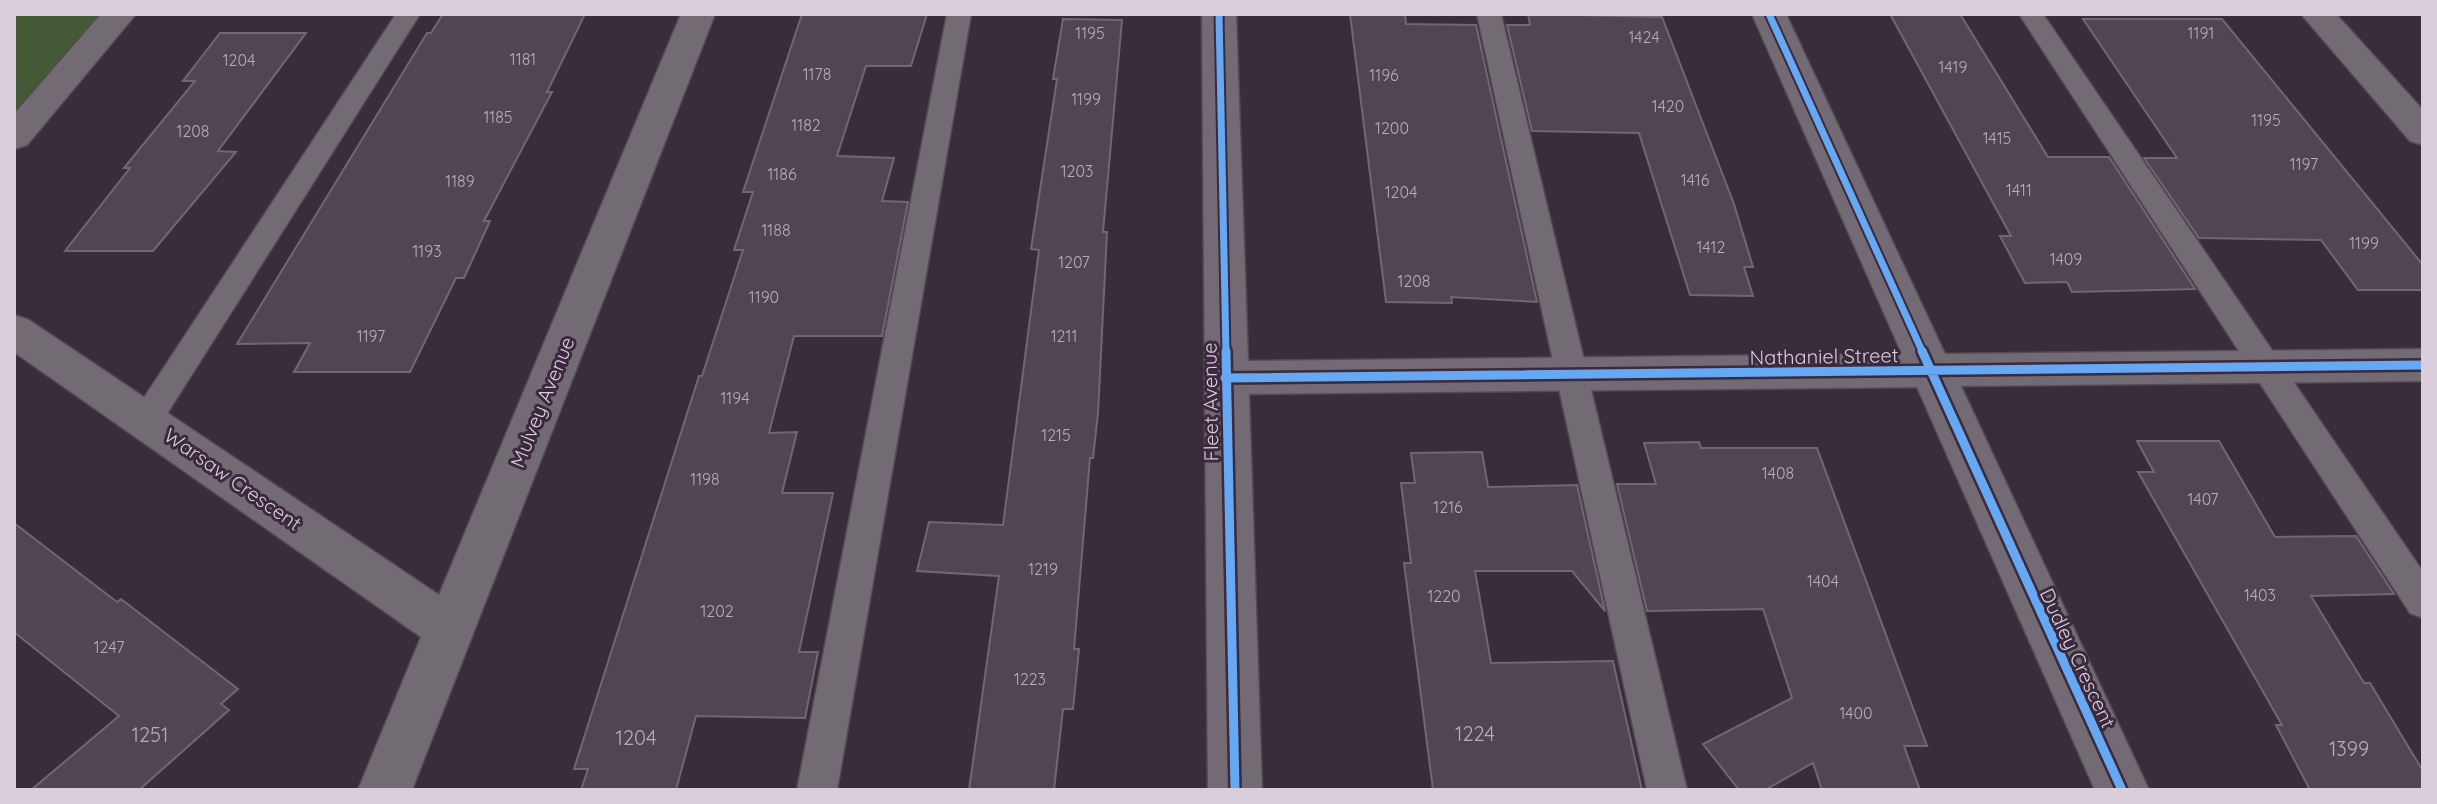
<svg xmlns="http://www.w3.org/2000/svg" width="2437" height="804" font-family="Quicksand,sans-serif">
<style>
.green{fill:#455937}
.building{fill:#514453;stroke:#706771;stroke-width:2}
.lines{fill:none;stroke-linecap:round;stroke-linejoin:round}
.lane-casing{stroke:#534b54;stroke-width:3}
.street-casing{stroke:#534b54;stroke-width:3}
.lane{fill:#736b74;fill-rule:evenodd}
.street{fill:#736b74;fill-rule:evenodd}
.cycleway-far1-casing{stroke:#3b293e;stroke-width:11}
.cycleway-casing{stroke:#3b293e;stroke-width:14}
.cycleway-far1{stroke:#66a8f1;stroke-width:7}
.cycleway{stroke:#66a8f1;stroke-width:9}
.labels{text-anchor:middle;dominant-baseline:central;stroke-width:6;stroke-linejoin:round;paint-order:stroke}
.number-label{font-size:16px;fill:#b8acb9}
.street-label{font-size:20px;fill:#dacedb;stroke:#3b293e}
.near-number-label{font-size:20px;fill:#b8acb9}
</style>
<rect width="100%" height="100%" fill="#382e39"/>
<path class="green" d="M 14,14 L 119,14 L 14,137 Z"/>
<path class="building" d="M 443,14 L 585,14 L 547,92 L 552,92 L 484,221 L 490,221 L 464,278 L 456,278 L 410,372 L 294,372 L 310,343 L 237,344 L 427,33 L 431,33 Z
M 802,14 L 927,14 L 911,66 L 866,66 L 837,156 L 894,158 L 882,201 L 908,202 L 882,336 L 794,336 L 769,433 L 797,432 L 782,493 L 833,493 L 799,652 L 818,652 L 805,718 L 696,716 L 676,790 L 581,790 L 588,769 L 574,769 L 699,376 L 702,376 L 743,250 L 734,250 L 753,192 L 743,192 Z
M 1350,14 L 1405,14 L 1406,24 L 1476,25 L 1537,302 L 1451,297 L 1452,303 L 1386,302 Z
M 1528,14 L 1662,17 L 1734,204 L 1753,267 L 1744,267 L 1753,296 L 1690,295 L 1639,133 L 1532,131 L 1507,25 L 1530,25 Z
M 1890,14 L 1960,14 L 2048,157 L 2109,157 L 2195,289 L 2072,292 L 2067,282 L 2025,283 L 2000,236 L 2011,236 Z
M 1063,19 L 1122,20 L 1103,232 L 1107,232 L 1098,413 L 1093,458 L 1090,458 L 1074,649 L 1079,649 L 1073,709 L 1063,709 L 1054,790 L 969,790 L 999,576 L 917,571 L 929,522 L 1003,525 L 1039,250 L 1031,249 L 1057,79 L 1053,79 Z
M 2083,19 L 2222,19 L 2423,265 L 2423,290 L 2358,290 L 2321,240 L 2199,238 L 2144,158 L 2177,158 Z
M 220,33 L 306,33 L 218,151 L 236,152 L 153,251 L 65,251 L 130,168 L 124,168 L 195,81 L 183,81 Z
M 2137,441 L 2219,441 L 2275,537 L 2356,536 L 2394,594 L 2311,596 L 2364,683 L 2370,683 L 2423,771 L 2423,790 L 2310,790 L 2276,725 L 2282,725 L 2138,472 L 2154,472 Z
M 1699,442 L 1701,448 L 1817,448 L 1927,746 L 1904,746 L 1920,790 L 1822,790 L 1813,763 L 1765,790 L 1739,790 L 1703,744 L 1792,698 L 1763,609 L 1647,611 L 1617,484 L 1656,484 L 1644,443 Z
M 1482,452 L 1488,487 L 1577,485 L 1605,611 L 1572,571 L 1475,571 L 1491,663 L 1613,661 L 1642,790 L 1433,790 L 1404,563 L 1411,563 L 1401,483 L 1415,483 L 1411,453 Z
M 14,523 L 117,602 L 121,599 L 238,689 L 221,704 L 229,710 L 139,790 L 31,790 L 119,716 L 14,632 Z"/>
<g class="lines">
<g class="lane-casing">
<path id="lane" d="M 396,14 L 420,14 L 158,428 L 147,432 L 136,428 L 131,419 L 136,410 Z
M 947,14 L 971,14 L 837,790 L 797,790 Z
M 1477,14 L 1501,14 L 1687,790 L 1647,790 Z
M 2019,14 L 2043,14 L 2423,572 L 2423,618 L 2410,613 Z"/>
</g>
<g class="street-casing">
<path id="street" d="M 101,14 L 136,14 L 27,145 L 14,149 L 14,114 Z
M 681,14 L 715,14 L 412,790 L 358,790 L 421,637 L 14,352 L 14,315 L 29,320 L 439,595 Z
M 1202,14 L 1236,14 L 1248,361 L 1902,354 L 1752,14 L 1786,14 L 1945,354 L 2423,349 L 2423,381 L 1961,386 L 2149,790 L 2095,790 L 1917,387 L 1249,394 L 1262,790 L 1208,790 Z
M 2301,14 L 2336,14 L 2423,110 L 2423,145 L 2410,141 Z"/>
</g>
<use href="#lane" class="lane"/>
<use href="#street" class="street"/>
<g class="cycleway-far1-casing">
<path id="cycleway-far1" d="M 1219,14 L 1226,353
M 1769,14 L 1923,353"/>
</g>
<g class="cycleway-casing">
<path id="cycleway" d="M 1226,351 L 1235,790
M 1922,351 L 2122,790
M 1225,378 L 2423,365"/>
</g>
<use href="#cycleway-far1" class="cycleway-far1"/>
<use href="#cycleway" class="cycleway"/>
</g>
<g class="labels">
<g class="number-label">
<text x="1090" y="33">1195</text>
<text x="2201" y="33">1191</text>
<text x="1644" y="37">1424</text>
<text x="523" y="59">1181</text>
<text x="239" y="60">1204</text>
<text x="1953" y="67">1419</text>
<text x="817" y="74">1178</text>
<text x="1384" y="75">1196</text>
<text x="1086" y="99">1199</text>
<text x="1668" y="106">1420</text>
<text x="498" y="117">1185</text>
<text x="2266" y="120">1195</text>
<text x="806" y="125">1182</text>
<text x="1392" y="128">1200</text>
<text x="193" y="131">1208</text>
<text x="1997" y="138">1415</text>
<text x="2304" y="164">1197</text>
<text x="1077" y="171">1203</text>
<text x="782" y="174">1186</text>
<text x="1695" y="180">1416</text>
<text x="460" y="181">1189</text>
<text x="2019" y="190">1411</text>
<text x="1401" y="192">1204</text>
<text x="776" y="230">1188</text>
<text x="2364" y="243">1199</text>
<text x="1711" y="247">1412</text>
<text x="427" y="251">1193</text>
<text x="2066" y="259">1409</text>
<text x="1074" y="262">1207</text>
<text x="1414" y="281">1208</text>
<text x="764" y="297">1190</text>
<text x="371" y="336">1197</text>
<text x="1064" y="336">1211</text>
<text x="735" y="398">1194</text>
<text x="1056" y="435">1215</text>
<text x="1778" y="473">1408</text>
<text x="705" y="479">1198</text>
<text x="2203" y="499">1407</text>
<text x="1448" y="507">1216</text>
<text x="1043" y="569">1219</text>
<text x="1823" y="581">1404</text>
<text x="2260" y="595">1403</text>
<text x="1444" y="596">1220</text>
<text x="717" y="611">1202</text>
<text x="109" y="647">1247</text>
<text x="1030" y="679">1223</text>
<text x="1856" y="713">1400</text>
</g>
<g class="street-label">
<text transform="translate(1824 356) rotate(-1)">Nathaniel Street</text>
<text transform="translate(542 402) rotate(-68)">Mulvey Avenue</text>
<text transform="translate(1210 402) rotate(-91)">Fleet Avenue</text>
<text transform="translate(233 479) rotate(35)">Warsaw Crescent</text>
<text transform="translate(2078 658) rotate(65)">Dudley Crescent</text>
</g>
<g class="near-number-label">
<text x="1475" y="733">1224</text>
<text x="150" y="734">1251</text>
<text x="636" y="737">1204</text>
<text x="2349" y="748">1399</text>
</g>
</g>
<rect width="2437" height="804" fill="none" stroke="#dacedb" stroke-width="32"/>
</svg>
